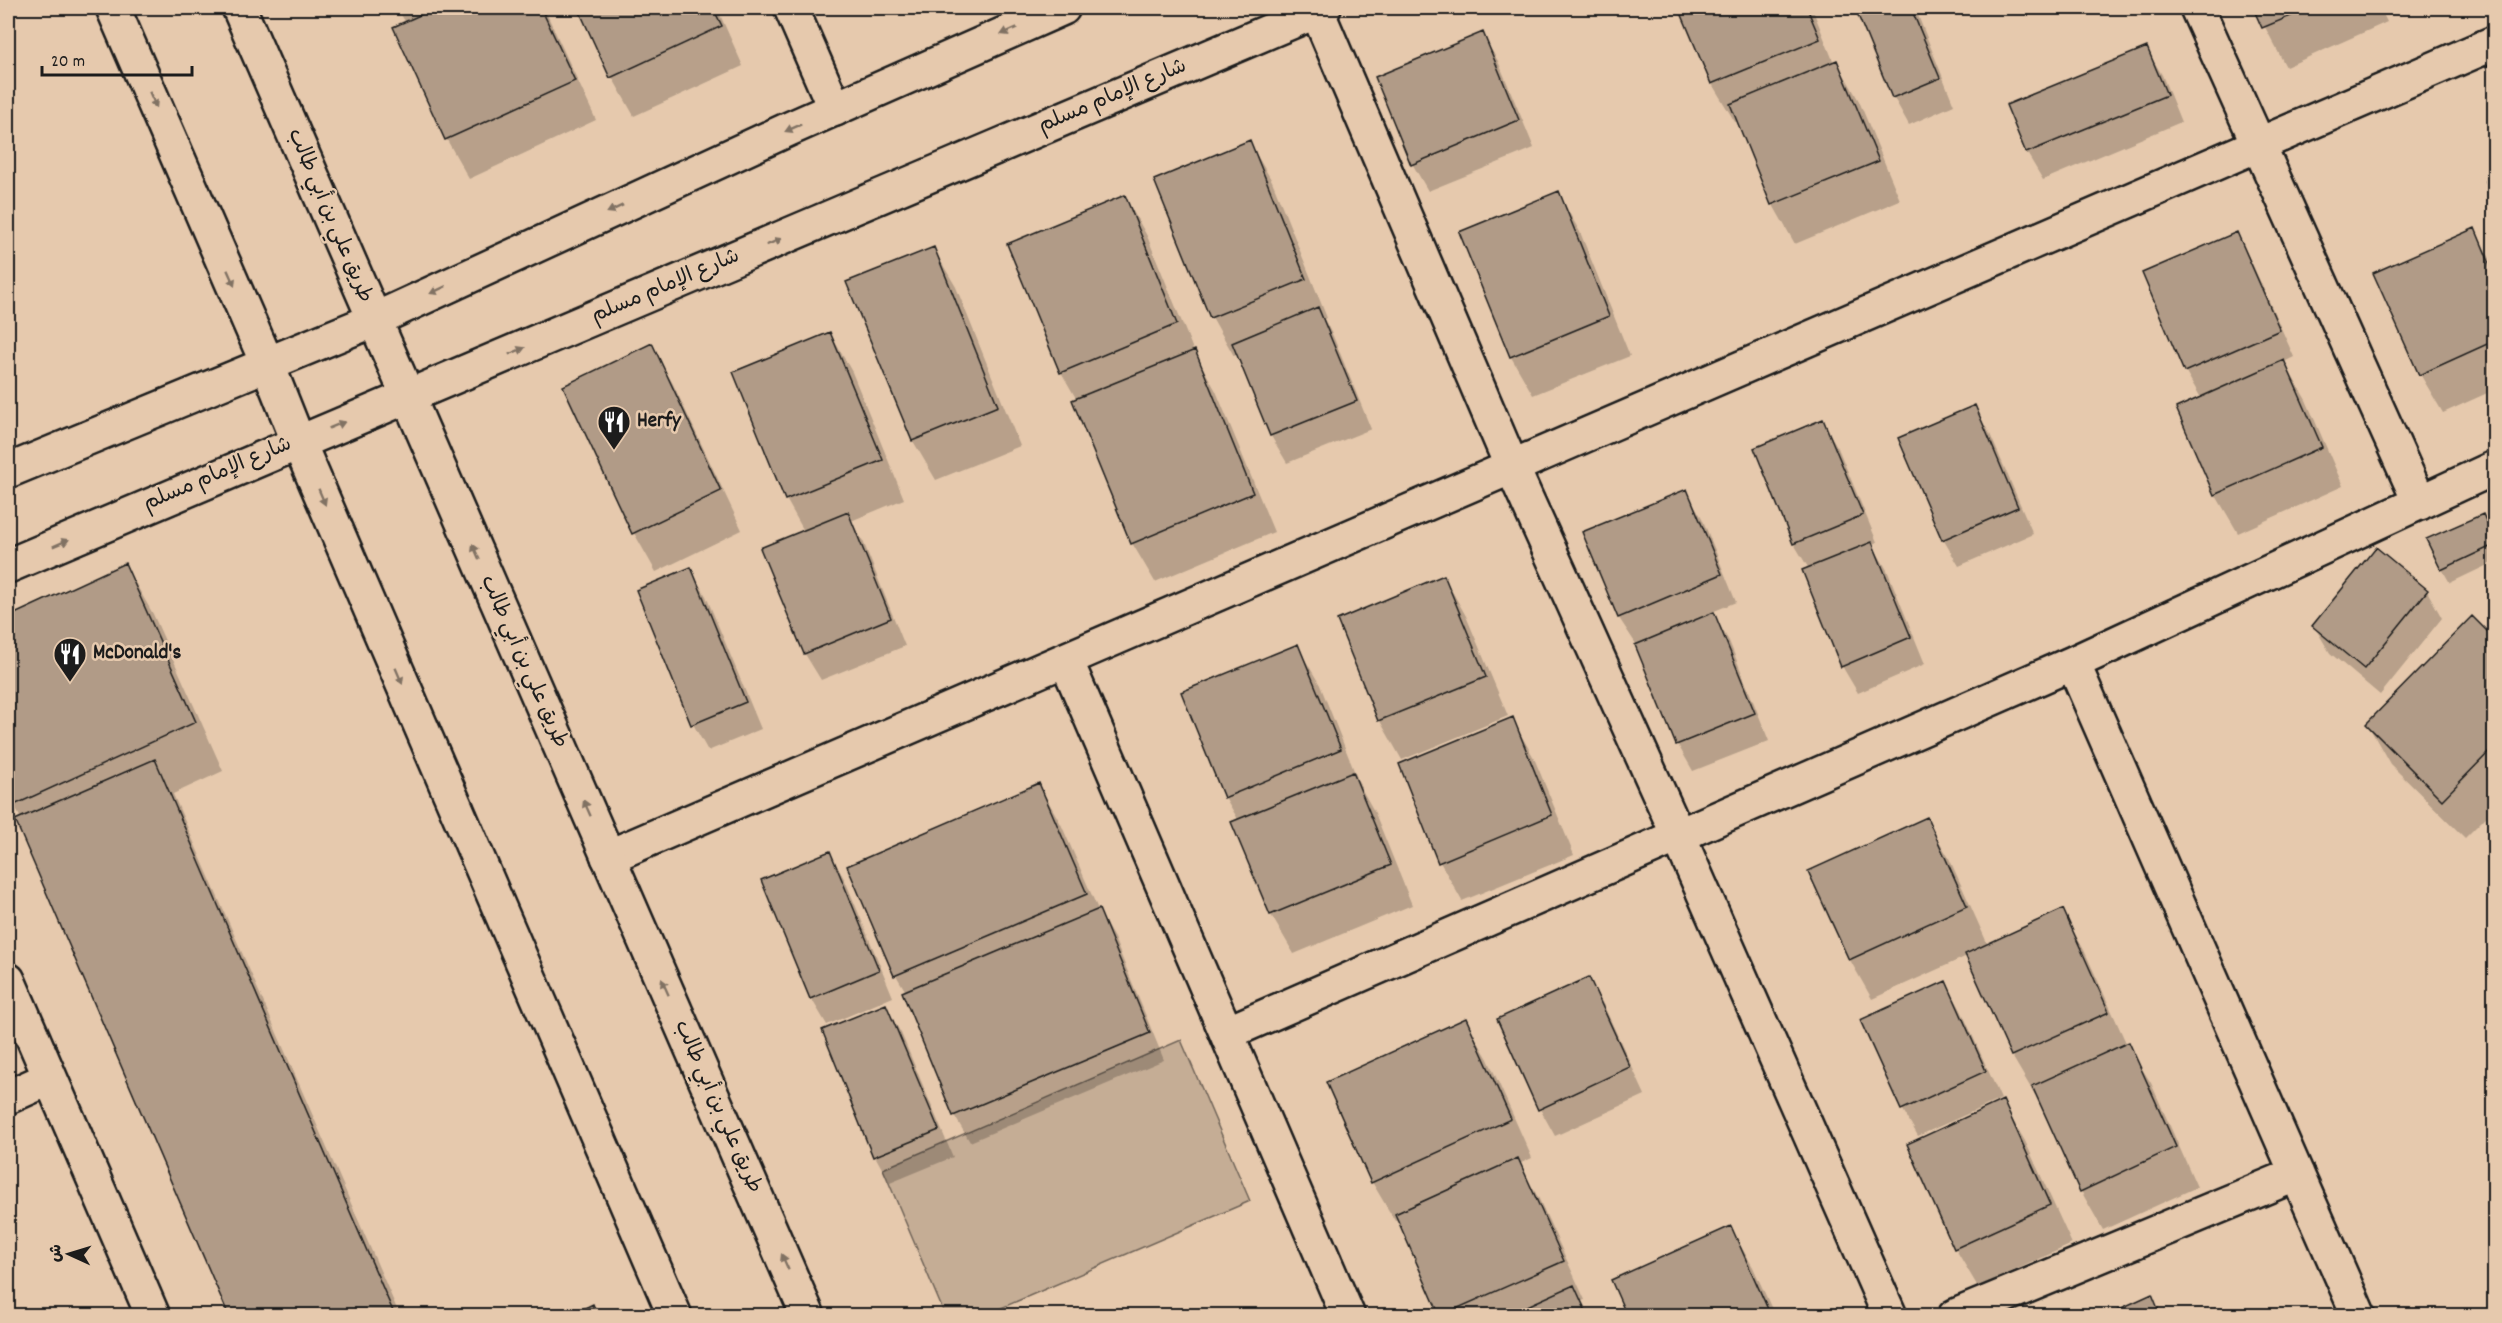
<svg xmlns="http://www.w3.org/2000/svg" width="2502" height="1323" font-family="Dekko,'Playpen Sans Arabic',sans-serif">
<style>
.green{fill:#c5ad95;stroke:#706458;stroke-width:1.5}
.shadow{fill:#0003}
.building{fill:#b19b87;stroke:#1c1c1c;stroke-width:1.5}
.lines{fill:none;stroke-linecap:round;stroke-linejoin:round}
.street-casing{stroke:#1c1c1c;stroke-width:38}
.secondary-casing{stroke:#1c1c1c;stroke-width:38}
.street{stroke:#e6c9ad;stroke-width:33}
.secondary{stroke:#e6c9ad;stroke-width:33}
.oneway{fill:#817264}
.labels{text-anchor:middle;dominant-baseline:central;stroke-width:5;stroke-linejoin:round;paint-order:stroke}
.street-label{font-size:21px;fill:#1c1c1c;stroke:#e6c9ad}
.poi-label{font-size:21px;font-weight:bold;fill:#1c1c1c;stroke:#e6c9ad;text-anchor:start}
</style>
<rect width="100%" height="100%" fill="#e6c9ad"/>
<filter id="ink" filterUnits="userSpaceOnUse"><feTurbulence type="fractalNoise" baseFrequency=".0167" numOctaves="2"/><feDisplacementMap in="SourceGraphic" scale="12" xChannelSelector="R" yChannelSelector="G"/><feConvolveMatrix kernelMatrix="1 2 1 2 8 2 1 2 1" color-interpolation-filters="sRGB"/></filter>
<g filter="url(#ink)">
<path class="green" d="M 1181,1040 L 1250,1201 L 985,1315 L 945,1315 L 883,1169 Z"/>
<path class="shadow" d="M 397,8 L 544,8 L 596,120 L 469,179 L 447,140 L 395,28 L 406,23 Z
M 580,8 L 717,8 L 743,66 L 634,116 L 612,77 Z
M 1681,8 L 1812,8 L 1834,63 L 1837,62 L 1859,101 L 1900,200 L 1795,244 L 1773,205 L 1739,121 L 1735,122 L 1712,84 Z
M 1857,8 L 1915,8 L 1954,105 L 1909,125 L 1894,98 Z
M 2255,8 L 2380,8 L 2387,22 L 2286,67 Z
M 1482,34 L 1498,61 L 1534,148 L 1428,191 L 1413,165 L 1377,78 Z
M 2146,48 L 2162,75 L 2181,122 L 2043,180 L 2027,153 L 2008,106 Z
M 1249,142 L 1272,181 L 1327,318 L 1324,319 L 1333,336 L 1371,429 L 1287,463 L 1271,436 L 1238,354 L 1234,356 L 1212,317 Z
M 1558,193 L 1580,232 L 1630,356 L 1533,395 L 1511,357 Z
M 1125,197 L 1147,236 L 1194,352 L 1216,391 L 1274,532 L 1155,582 L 1132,543 L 1077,400 L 1061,372 Z
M 2474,230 L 2494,265 L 2494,390 L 2443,413 L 2420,374 Z
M 2236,234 L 2251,261 L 2294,357 L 2284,362 L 2306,400 L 2343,486 L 2238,533 L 2215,494 L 2201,398 L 2186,372 L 2144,274 Z
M 933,248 L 956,287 L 1020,446 L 936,480 L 913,441 L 848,283 Z
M 830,333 L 852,372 L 904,499 L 851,521 L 863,541 L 905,646 L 821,680 L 805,654 L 762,549 L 804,531 L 786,499 Z
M 651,345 L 673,384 L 742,530 L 656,572 L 634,533 Z
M 1974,407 L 1990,434 L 2033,534 L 1959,566 L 1943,539 Z
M 1822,421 L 1838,448 L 1877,542 L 1872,544 L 1887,570 L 1925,664 L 1858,693 L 1842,666 L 1809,569 L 1794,544 Z
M 1686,491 L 1702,518 L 1736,602 L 1712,612 L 1729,641 L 1769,741 L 1693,771 L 1678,745 L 1636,644 L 1619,618 Z
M 2483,516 L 2494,538 L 2494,562 L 2450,583 L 2442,569 Z
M 125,565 L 153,614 L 223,771 L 173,794 L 400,1316 L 231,1316 L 21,819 L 8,793 L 8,618 Z
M 690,569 L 706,596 L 761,729 L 708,751 L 693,724 L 638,591 Z
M 1444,577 L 1466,616 L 1508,716 L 1402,760 L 1380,721 L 1339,621 Z
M 2427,591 L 2442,618 L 2380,695 L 2330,653 L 2314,626 Z
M 2472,618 L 2494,640 L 2494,809 L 2465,838 L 2390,764 L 2368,725 Z
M 1297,646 L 1320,685 L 1361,788 L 1375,813 L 1412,905 L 1294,954 L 1271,915 L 1233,823 L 1239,821 L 1225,797 Z
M 1512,719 L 1534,758 L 1574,855 L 1462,901 L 1440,862 Z
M 1039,785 L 1061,824 L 1100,914 L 1114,938 L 1164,1060 L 970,1142 L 954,1115 L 906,992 L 896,975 L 849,866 Z
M 1926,819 L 1949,858 L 1988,945 L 2062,911 L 2084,950 L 2127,1045 L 2151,1083 L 2197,1187 L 2103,1230 L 2081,1191 L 2037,1094 L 2035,1095 L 2012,1056 L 1967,956 L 1872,999 L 1850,960 L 1810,872 Z
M 829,853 L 845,880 L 893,997 L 827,1025 L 811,998 Z
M 1589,979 L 1604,1006 L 1645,1095 L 1555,1136 L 1540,1109 Z
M 1946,983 L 1961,1010 L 2001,1099 L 1918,1136 L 1903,1110 L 1862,1020 Z
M 885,1006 L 901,1033 L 953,1157 L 890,1183 L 875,1156 Z
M 1465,1020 L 1488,1059 L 1532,1158 L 1519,1164 L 1539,1199 L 1585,1300 L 1582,1301 L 1590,1316 L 1442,1316 L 1399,1219 L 1395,1221 L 1372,1182 Z
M 2002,1102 L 2025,1141 L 2072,1244 L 1978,1287 L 1955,1248 Z
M 1730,1228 L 1753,1267 L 1775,1316 L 1629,1316 Z"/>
<path class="building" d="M 436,8 L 541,8 L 575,81 L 445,140 L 393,27 Z
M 578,8 L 713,8 L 722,26 L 610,78 Z
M 1679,8 L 1807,8 L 1820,39 L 1711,84 Z
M 1855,8 L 1911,8 L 1940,78 L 1892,98 Z
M 2253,8 L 2310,8 L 2262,28 Z
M 1483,32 L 1519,120 L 1411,165 L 1375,77 Z
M 2147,47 L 2167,95 L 2026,153 L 2006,105 Z
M 1837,60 L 1879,161 L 1771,205 L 1730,104 Z
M 1250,140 L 1306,279 L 1210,318 L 1154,180 Z
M 2494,177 L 2494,201 L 2486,181 Z
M 1559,191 L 1609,316 L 1510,357 L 1459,232 Z
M 1125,195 L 1177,324 L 1060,373 L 1007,244 Z
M 2475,228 L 2494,274 L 2494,341 L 2419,375 L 2373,273 Z
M 2237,232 L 2280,330 L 2184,372 L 2142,273 Z
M 934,247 L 998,406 L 912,441 L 846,282 Z
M 1318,307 L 1357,401 L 1270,436 L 1232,343 Z
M 830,332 L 883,460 L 785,500 L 733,372 Z
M 652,343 L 721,491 L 632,534 L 563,386 Z
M 1195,350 L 1253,493 L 1131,544 L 1072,400 Z
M 2284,360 L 2322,447 L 2214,495 L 2176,408 Z
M 1975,405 L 2018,507 L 1942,540 L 1898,438 Z
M 1823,419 L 1863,515 L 1793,544 L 1754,448 Z
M 1687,489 L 1722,574 L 1618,618 L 1582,532 Z
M 848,512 L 891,618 L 804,654 L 760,548 Z
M 2483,514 L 2494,539 L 2494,545 L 2441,570 L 2426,539 Z
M 1872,542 L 1911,637 L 1841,667 L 1802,570 Z
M 2376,547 L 2428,590 L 2364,669 L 2312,626 Z
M 125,563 L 196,722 L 12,806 L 8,796 L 8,617 Z
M 691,567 L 746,702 L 691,725 L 636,590 Z
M 1444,575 L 1486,677 L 1378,721 L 1337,620 Z
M 1714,612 L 1755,713 L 1676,745 L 1635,645 Z
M 2472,616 L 2494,638 L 2494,747 L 2442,800 L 2366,724 Z
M 1298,644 L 1341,749 L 1224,798 L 1181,692 Z
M 1513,717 L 1552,815 L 1438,863 L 1399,764 Z
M 155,759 L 395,1316 L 229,1316 L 15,820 Z
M 1353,772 L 1391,865 L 1270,915 L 1231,822 Z
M 1039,783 L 1087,894 L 894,976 L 847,866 Z
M 1927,817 L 1967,906 L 1849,960 L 1808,871 Z
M 830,851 L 879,970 L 810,999 L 761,880 Z
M 1099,909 L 1150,1033 L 953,1116 L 902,992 Z
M 2063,909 L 2109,1012 L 2011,1056 L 1965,954 Z
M 1589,977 L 1630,1067 L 1538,1110 L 1497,1019 Z
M 1946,981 L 1986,1071 L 1901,1110 L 1860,1020 Z
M 886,1004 L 939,1130 L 873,1157 L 822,1030 Z
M 1466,1018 L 1511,1119 L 1371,1183 L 1326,1082 Z
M 2129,1042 L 2176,1147 L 2080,1192 L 2032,1086 Z
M 2003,1100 L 2050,1205 L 1954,1249 L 1907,1144 Z
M 1518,1158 L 1564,1261 L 1440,1316 L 1395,1214 Z
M 1731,1226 L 1771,1316 L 1627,1316 L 1611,1280 Z
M 1574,1285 L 1588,1316 L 1505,1316 Z
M 2152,1294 L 2161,1316 L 2104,1316 Z
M 593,1304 L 598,1316 L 568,1316 Z"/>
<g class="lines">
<g class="street-casing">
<path id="street" d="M 791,8 L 835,109
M 2197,8 L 2420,503
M 1317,11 L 1512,467 L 1678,835 L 1890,1316
M 1066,660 L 1348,1316
M 2073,663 L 2359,1316
M 608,857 L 2494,43
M 8,980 L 153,1316
M 1227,1033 L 2073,663 L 2494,468
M 8,1097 L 50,1078
M 1955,1316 L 2297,1174"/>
</g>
<g class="secondary-casing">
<path id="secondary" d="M 113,8 L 267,363 L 298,441 L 675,1316
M 239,8 L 808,1316
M 8,471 L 374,320 L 789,129 L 1063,8
M 8,566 L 1324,8"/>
</g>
<use href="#street" class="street"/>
<use href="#secondary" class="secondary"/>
</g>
<defs><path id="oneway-solid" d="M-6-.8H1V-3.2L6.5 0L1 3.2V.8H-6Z" transform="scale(1.5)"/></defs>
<g class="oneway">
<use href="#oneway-solid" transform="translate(1009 31) rotate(156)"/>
<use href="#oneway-solid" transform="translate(153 100) rotate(66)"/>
<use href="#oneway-solid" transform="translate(793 128) rotate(156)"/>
<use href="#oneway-solid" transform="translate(615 209) rotate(155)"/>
<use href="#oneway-solid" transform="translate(774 242) rotate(-23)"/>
<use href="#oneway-solid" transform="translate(231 278) rotate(66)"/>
<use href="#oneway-solid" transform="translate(438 290) rotate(155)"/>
<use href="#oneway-solid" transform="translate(517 351) rotate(-23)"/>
<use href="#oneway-solid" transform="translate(337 425) rotate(-22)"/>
<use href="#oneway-solid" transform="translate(322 497) rotate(67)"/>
<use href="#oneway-solid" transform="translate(61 543) rotate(-23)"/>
<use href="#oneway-solid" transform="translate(476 552) rotate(-114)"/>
<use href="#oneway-solid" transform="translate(399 676) rotate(67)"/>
<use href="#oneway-solid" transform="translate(587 808) rotate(-114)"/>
<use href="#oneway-solid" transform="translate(665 987) rotate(-114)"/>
<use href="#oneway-solid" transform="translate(785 1262) rotate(-114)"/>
</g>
</g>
<defs>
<g id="restaurant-pin" transform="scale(1.725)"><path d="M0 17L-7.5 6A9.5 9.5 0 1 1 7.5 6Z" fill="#1c1c1c" stroke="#e6c9ad"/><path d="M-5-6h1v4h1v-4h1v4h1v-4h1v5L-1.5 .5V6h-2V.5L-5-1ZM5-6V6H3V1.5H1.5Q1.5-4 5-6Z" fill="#fff"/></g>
</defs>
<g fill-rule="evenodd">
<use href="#restaurant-pin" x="614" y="422"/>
<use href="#restaurant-pin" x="70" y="654"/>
</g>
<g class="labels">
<g class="street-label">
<text transform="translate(1113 97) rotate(-23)">شارع الإمام مسلم</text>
<text transform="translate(329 216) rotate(67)">طريق علي بن أبي طالب</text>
<text transform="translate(666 287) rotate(-23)">شارع الإمام مسلم</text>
<text transform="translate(218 475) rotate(-23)">شارع الإمام مسلم</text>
<text transform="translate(523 662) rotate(66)">طريق علي بن أبي طالب</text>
<text transform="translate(717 1107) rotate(66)">طريق علي بن أبي طالب</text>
</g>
<g class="poi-label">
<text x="637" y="422">Herfy</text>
<text x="93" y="654">McDonald's</text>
</g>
</g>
<rect width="2502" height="1323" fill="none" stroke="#e6c9ad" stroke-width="30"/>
<rect x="15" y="15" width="2472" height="1293" fill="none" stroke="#1c1c1c" stroke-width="2" filter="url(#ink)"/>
<g transform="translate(69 1254) rotate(274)" stroke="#e6c9ad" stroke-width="4.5" paint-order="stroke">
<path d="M0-4.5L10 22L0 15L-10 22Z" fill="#1c1c1c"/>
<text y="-9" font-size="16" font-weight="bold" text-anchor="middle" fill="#1c1c1c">ش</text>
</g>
<path d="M42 66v9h150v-9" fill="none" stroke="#1c1c1c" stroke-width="3"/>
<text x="51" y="66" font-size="18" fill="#1c1c1c" stroke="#e6c9ad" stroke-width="4.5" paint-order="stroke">20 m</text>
</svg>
